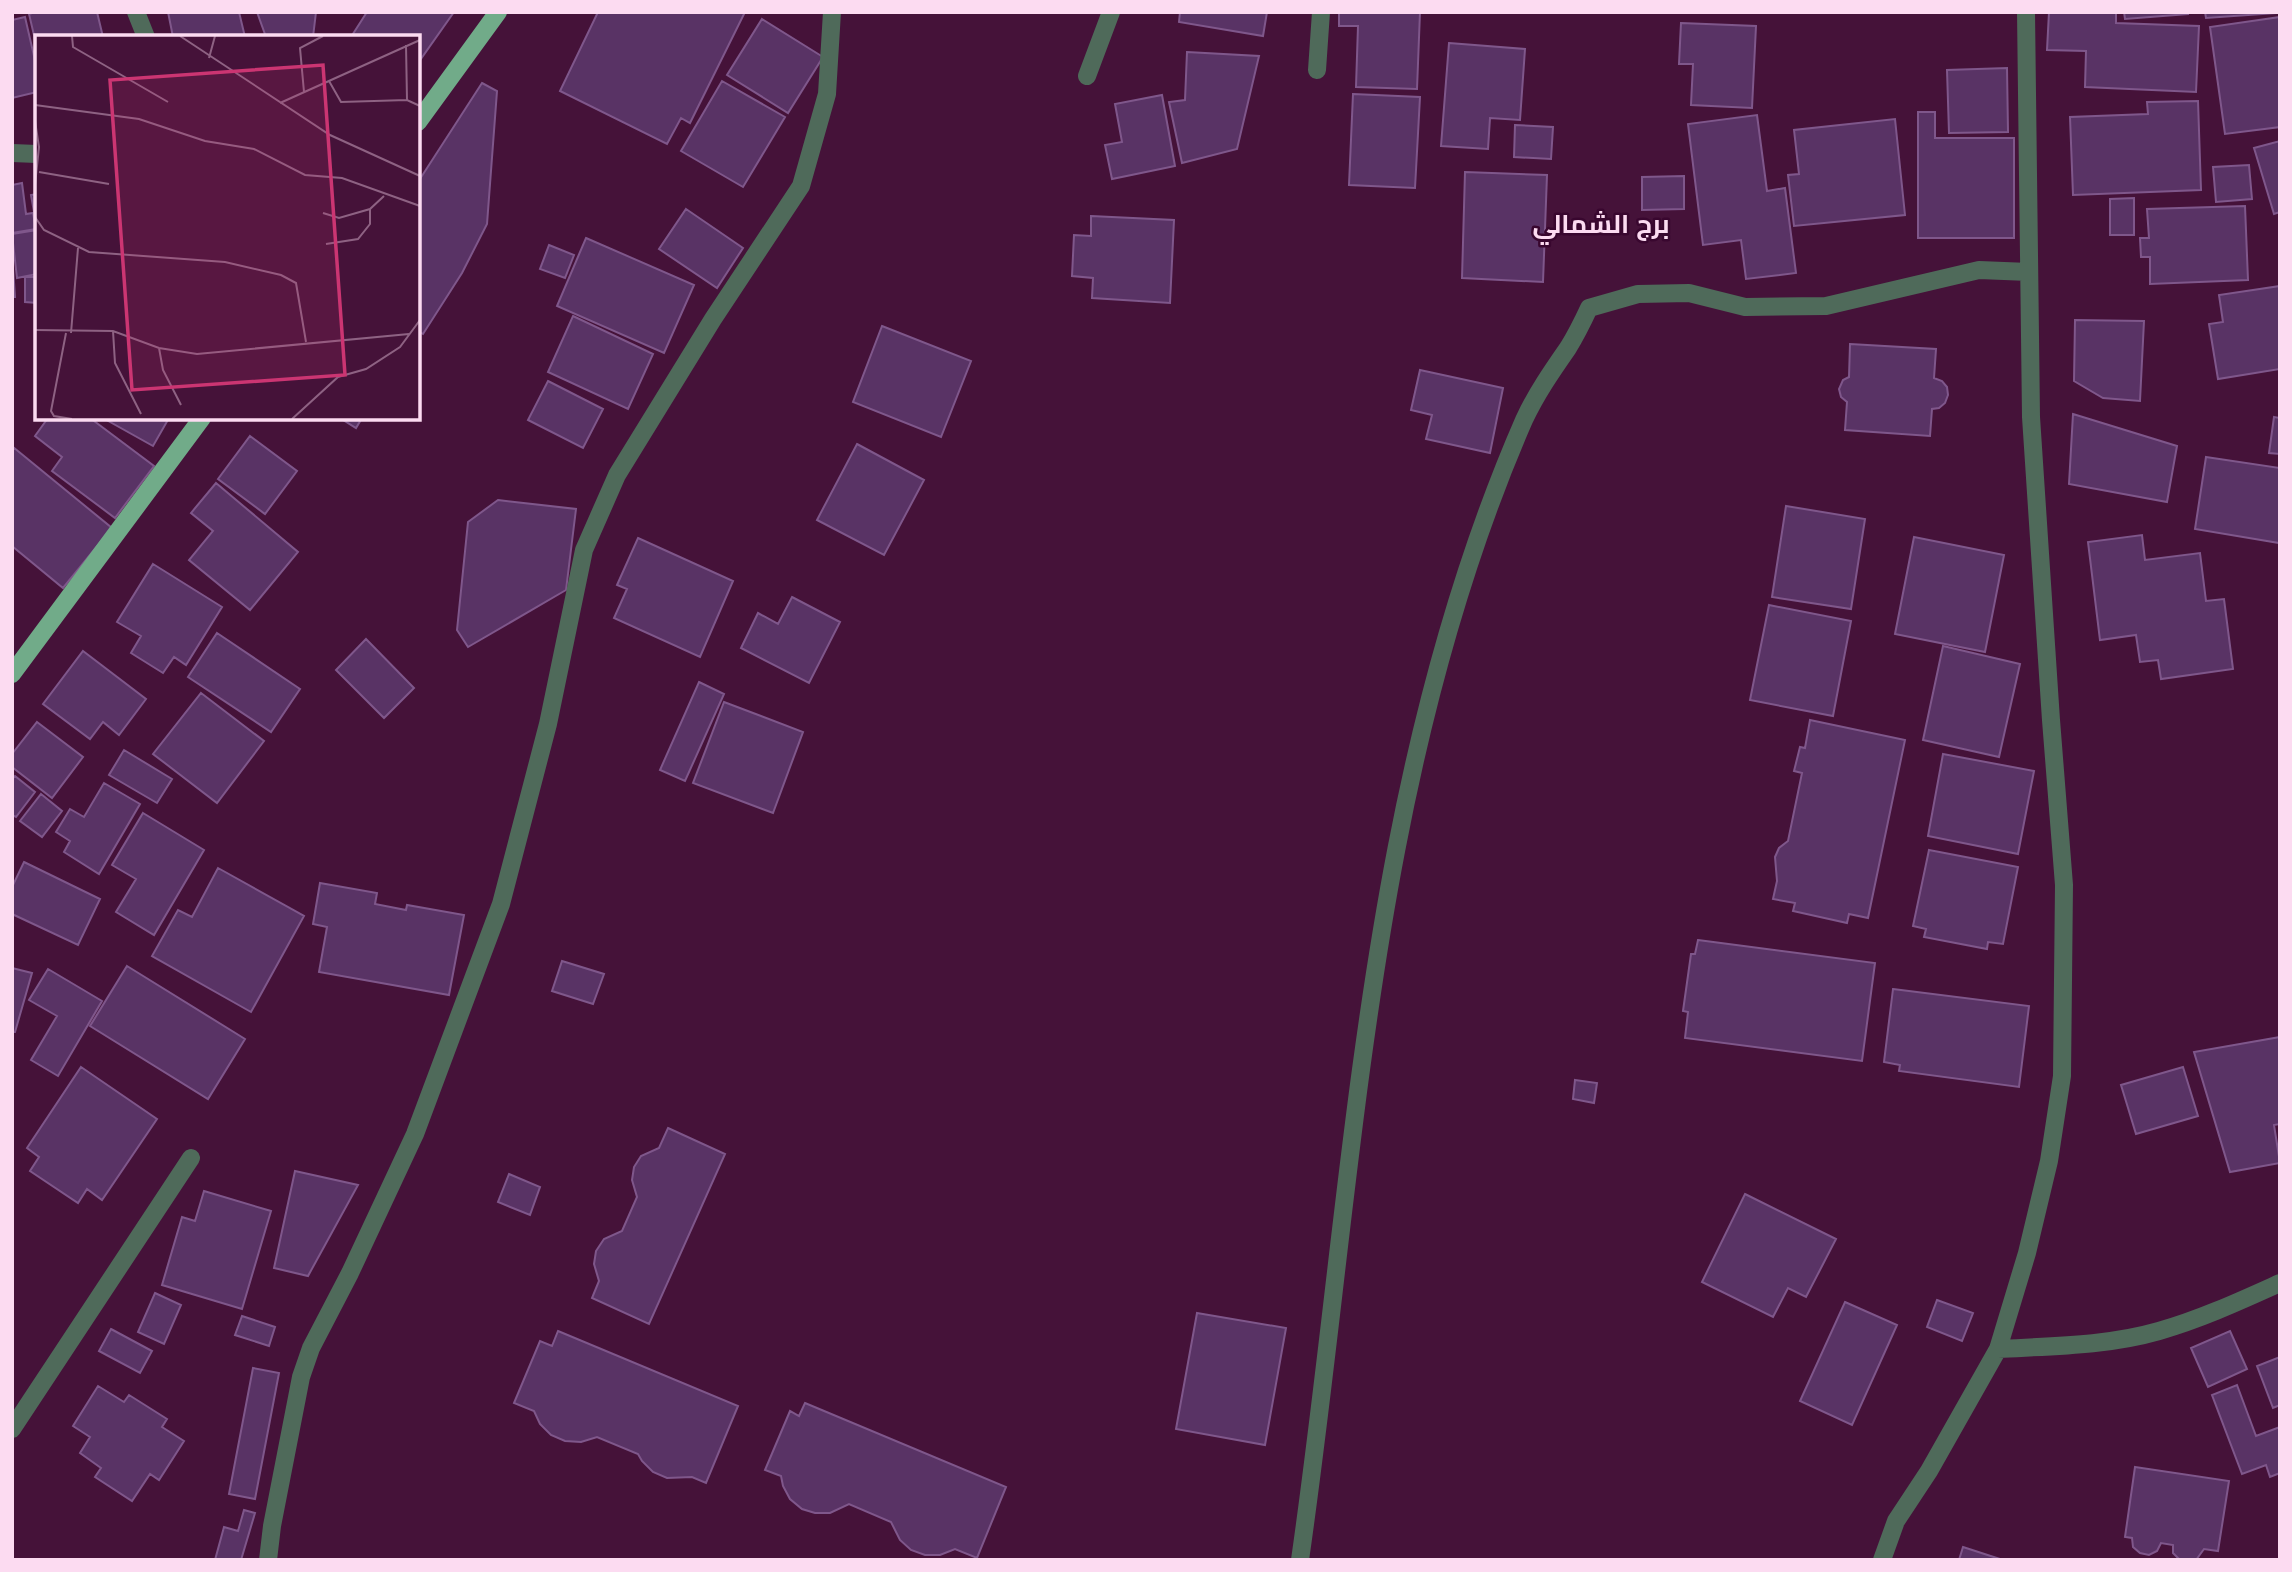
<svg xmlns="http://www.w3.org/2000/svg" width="2292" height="1572" font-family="'PT Serif',Cairo,serif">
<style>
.building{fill:#593365;stroke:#7f578b;stroke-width:2}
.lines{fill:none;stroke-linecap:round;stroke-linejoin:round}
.minor{stroke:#4f6a5a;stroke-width:18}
.primary{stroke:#71ab89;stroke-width:18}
.labels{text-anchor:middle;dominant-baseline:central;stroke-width:5;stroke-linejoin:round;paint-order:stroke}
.district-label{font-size:26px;font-weight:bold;fill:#fcdbf1;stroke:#39072f}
.inset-road{fill:none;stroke:#8e6283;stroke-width:2}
.view{fill:#cb3572;fill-opacity:0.15;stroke:#cb3572;stroke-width:3.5}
.inset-edge{fill:none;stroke:#fcdbf1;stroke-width:3.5}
</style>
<rect width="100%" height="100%" fill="#451239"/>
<path class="building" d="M 35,12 L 97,12 L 103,37 L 37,37 L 37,48 L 29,14 Z
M 168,12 L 239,12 L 245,37 L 173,37 Z
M 257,12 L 316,12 L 313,37 L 266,37 Z
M 367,12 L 454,12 L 418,63 L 418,37 L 351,37 Z
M 598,12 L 745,12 L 690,123 L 681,118 L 667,144 L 560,91 Z
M 1180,12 L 1267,12 L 1263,36 L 1179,22 Z
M 1339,12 L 1420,12 L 1417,89 L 1356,87 L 1358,26 L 1339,26 Z
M 2049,12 L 2116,12 L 2116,23 L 2199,26 L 2196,92 L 2085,87 L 2086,51 L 2047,50 Z
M 2124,12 L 2188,12 L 2188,14 L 2125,19 Z
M 2205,12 L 2276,12 L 2276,13 L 2206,18 Z
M 25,17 L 37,69 L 37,92 L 12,98 L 12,20 Z
M 2280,17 L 2280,127 L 2225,134 L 2210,27 Z
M 762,19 L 823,57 L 788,113 L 727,75 Z
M 1681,23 L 1756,26 L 1752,108 L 1691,105 L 1693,64 L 1679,64 Z
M 1449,43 L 1525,49 L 1520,120 L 1490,118 L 1488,149 L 1441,146 Z
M 1187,52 L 1259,56 L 1237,149 L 1182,163 L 1169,102 L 1185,100 Z
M 2007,68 L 2008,132 L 1949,133 L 1947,70 Z
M 722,81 L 785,117 L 743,187 L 681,151 Z
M 482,83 L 497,91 L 487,224 L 462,273 L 423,334 L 418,331 L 418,182 Z
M 1353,94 L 1420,97 L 1415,188 L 1349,185 Z
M 1162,95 L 1175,166 L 1112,179 L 1105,145 L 1122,142 L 1115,104 Z
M 2198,101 L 2201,190 L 2073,195 L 2070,117 L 2148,114 L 2147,102 Z
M 1918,112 L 1935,112 L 1935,138 L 2014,138 L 2014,238 L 1918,238 Z
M 1757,115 L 1767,191 L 1785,188 L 1796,273 L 1746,279 L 1741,240 L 1703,245 L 1688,124 Z
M 1895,119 L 1905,215 L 1794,226 L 1788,175 L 1799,174 L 1794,130 Z
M 1515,125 L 1553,127 L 1551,159 L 1514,157 Z
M 2280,141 L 2280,212 L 2274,214 L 2254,148 Z
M 2249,165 L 2252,199 L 2216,202 L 2213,167 Z
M 1465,172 L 1547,175 L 1543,282 L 1462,278 Z
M 1684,176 L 1684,209 L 1642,210 L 1642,177 Z
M 22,183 L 26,214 L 33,213 L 36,229 L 12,233 L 12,185 Z
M 37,194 L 37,211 L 34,212 L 31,195 Z
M 2134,198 L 2134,235 L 2110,235 L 2110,199 Z
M 2245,206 L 2248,280 L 2150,284 L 2150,257 L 2141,257 L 2140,238 L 2149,238 L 2147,209 Z
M 686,209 L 743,248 L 717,288 L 659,249 Z
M 1091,216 L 1174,220 L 1170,303 L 1092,298 L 1093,278 L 1072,276 L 1074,235 L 1091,236 Z
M 37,230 L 37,274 L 17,278 L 12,234 Z
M 586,238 L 694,285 L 664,353 L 557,306 Z
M 549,245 L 574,255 L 565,278 L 540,269 Z
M 12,252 L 15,297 L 12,297 Z
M 25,277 L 37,277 L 37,303 L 25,302 Z
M 2280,286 L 2280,369 L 2218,379 L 2209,324 L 2223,322 L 2219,295 Z
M 573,316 L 653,354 L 628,409 L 548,372 Z
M 2075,320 L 2144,321 L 2140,401 L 2103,398 L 2074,381 Z
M 882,326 L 971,361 L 941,437 L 853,402 Z
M 1850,344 L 1936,349 L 1934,378 L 1942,381 L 1947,387 L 1948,395 L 1945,403 L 1939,408 L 1932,409 L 1930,436 L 1845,430 L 1847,402 L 1841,397 L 1839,389 L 1843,380 L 1849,377 Z
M 1420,370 L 1503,388 L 1490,453 L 1426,439 L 1432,415 L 1411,410 Z
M 548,381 L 603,409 L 583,448 L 528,420 Z
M 2073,414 L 2177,446 L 2167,502 L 2069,484 Z
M 2274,417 L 2280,418 L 2280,454 L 2269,453 Z
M 48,418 L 90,418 L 154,466 L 115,518 L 52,471 L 62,457 L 35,436 Z
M 103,418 L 169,418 L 153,446 Z
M 340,418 L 362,418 L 356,428 Z
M 250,436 L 297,471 L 265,514 L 218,479 Z
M 857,444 L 924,480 L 884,555 L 817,520 Z
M 13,447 L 112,528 L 63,588 L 12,546 Z
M 2206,457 L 2280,468 L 2279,543 L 2195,529 Z
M 216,483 L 298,552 L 250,610 L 189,560 L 213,531 L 191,513 Z
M 498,500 L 576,509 L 566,590 L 468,647 L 457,630 L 468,522 Z
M 1786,506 L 1865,519 L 1851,609 L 1772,597 Z
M 2142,535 L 2145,560 L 2200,553 L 2206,601 L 2224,599 L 2233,669 L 2161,679 L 2158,660 L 2140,662 L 2136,635 L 2100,640 L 2088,542 Z
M 1914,537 L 2004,555 L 1985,652 L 1895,634 Z
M 638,538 L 733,581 L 700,657 L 614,618 L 627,589 L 617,585 Z
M 153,564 L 222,607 L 186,665 L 174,657 L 163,673 L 131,653 L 141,636 L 117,622 Z
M 792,597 L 840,622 L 809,683 L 741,648 L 758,613 L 778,624 Z
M 1769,605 L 1851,621 L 1833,716 L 1750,700 Z
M 217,633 L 300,689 L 271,732 L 188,677 Z
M 366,639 L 414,688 L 384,718 L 336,670 Z
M 1943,646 L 2020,664 L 1999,757 L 1923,740 Z
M 83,651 L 146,699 L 119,735 L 103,722 L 90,739 L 43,704 Z
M 699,682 L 724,694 L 685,781 L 660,770 Z
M 201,693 L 264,741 L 217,803 L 153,754 Z
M 724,702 L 803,732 L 773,813 L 693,783 Z
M 1810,720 L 1905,740 L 1868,918 L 1849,914 L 1847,923 L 1793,911 L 1795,903 L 1773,899 L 1777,881 L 1775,857 L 1779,848 L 1788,841 L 1802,773 L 1794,771 L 1800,747 L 1805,748 Z
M 37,722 L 83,757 L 52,798 L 12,767 L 12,754 Z
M 124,750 L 172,779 L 157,803 L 109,775 Z
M 1943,754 L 2034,771 L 2018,854 L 1928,836 Z
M 15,776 L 35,792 L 16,817 L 12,815 L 12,779 Z
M 104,783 L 140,804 L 99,874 L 64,852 L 70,841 L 56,832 L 70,809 L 84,817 Z
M 41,794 L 62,811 L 42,837 L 20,821 Z
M 143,813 L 204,850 L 154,935 L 116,912 L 136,879 L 112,865 Z
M 1929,850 L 2018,867 L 2003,944 L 1988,942 L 1987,949 L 1924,937 L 1926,929 L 1913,926 Z
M 24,862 L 100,899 L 78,945 L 12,914 L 12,887 Z
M 218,868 L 304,916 L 251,1012 L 152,956 L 178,910 L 192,917 Z
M 320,883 L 377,893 L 375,904 L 406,910 L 407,905 L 464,915 L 449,995 L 319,972 L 327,927 L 313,924 Z
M 1698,940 L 1875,963 L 1862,1061 L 1685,1038 L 1688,1012 L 1683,1011 L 1691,954 L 1695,954 Z
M 562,961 L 604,974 L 593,1004 L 552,991 Z
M 127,966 L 245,1039 L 208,1099 L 90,1026 Z
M 12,968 L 32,973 L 15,1032 L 12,1032 Z
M 48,969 L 102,1001 L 58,1076 L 31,1060 L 57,1016 L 29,1000 Z
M 1893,989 L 2029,1006 L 2019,1087 L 1899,1071 L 1900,1065 L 1884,1062 Z
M 2280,1037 L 2280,1124 L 2274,1125 L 2280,1163 L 2230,1172 L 2194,1052 Z
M 81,1067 L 157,1119 L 102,1200 L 87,1189 L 78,1203 L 30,1171 L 39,1157 L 27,1148 Z
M 2183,1067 L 2198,1116 L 2136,1134 L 2121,1085 Z
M 1575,1080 L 1597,1083 L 1594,1103 L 1573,1099 Z
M 668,1128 L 725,1154 L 649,1324 L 592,1298 L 599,1281 L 594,1264 L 596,1251 L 604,1239 L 622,1231 L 637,1197 L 632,1180 L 634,1167 L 641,1156 L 659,1148 Z
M 295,1171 L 358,1185 L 308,1276 L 274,1268 Z
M 509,1174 L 540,1187 L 530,1215 L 498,1202 Z
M 204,1191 L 271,1211 L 242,1309 L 162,1285 L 182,1217 L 195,1221 Z
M 1745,1194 L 1836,1239 L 1806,1297 L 1788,1288 L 1773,1317 L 1702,1282 Z
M 155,1293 L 181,1305 L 164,1344 L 138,1332 Z
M 1937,1300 L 1973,1313 L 1962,1341 L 1927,1327 Z
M 1845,1302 L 1897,1325 L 1852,1425 L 1800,1401 Z
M 1197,1313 L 1286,1328 L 1265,1445 L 1176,1429 Z
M 242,1316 L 275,1327 L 269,1346 L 235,1335 Z
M 111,1329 L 152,1351 L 140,1373 L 99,1351 Z
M 558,1331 L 738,1406 L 706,1483 L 692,1477 L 667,1478 L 653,1472 L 642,1461 L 638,1454 L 597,1437 L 581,1442 L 565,1441 L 551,1435 L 540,1424 L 534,1411 L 514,1403 L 540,1341 L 552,1346 Z
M 2230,1331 L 2247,1369 L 2208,1387 L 2191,1348 Z
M 2280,1357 L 2280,1405 L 2273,1408 L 2257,1366 Z
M 253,1368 L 279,1373 L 255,1499 L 229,1494 Z
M 2237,1385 L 2256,1436 L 2280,1427 L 2280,1473 L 2270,1477 L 2266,1465 L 2242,1474 L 2212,1395 Z
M 98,1386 L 124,1402 L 129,1395 L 167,1419 L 162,1427 L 184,1441 L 159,1480 L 150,1474 L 132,1501 L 95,1477 L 101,1468 L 80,1453 L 90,1437 L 73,1426 Z
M 805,1403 L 1006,1487 L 977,1558 L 955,1549 L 940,1555 L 925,1555 L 911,1550 L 900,1540 L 891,1522 L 849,1504 L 830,1513 L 815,1513 L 802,1509 L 790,1499 L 783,1486 L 781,1476 L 765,1470 L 790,1411 L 799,1416 Z
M 2135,1467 L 2229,1481 L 2218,1551 L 2204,1549 L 2196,1560 L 2180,1560 L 2173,1553 L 2173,1545 L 2161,1543 L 2157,1551 L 2149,1555 L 2140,1553 L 2133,1547 L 2132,1538 L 2125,1537 Z
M 244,1510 L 255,1513 L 241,1560 L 215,1560 L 224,1527 L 238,1531 Z
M 1963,1547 L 2003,1560 L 1959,1560 Z"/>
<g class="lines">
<path class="minor" d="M 136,12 L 146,37
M 1317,70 L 1321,12
M 1087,76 L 1111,12
M 12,153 L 37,154
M 1998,1349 C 2052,1346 2107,1346 2159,1331 C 2201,1319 2240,1301 2280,1283
M 12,1429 L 191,1158
M 268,1560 L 272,1526 L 301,1377 L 311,1348 L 350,1273 L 415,1134 L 501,904 L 548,724 L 584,550 L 617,475 L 713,319 L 801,186 L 827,94 L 832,12
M 1300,1560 C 1355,1177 1367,779 1524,420 C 1536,394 1552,371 1568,348 C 1576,335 1583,321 1589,308 L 1638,294 L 1689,293 L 1745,307 L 1826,306 L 1979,270 L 2029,272
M 1882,1560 L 1896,1521 L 1929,1471 L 1998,1349 L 2027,1253 L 2049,1161 L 2062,1076 L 2064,885 L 2051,720 L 2031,417 L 2026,12"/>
<path class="primary" d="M 418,122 L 498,12
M 12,674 L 202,418"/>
</g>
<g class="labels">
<g class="district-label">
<text x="1601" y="223">برج الشمالي</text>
</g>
</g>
<g transform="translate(35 35)">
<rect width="385" height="385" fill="#451239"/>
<path class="inset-road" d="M 37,1 L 38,12 L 133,67M 145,1 L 295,100 L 385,141M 371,10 L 372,65M 174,23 L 180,1M 294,46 L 306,67 L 372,65 L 385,71M 269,57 L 265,13 L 288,1M 245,68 L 385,5M 0,70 L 104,84 L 170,106 L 219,114 L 270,140 L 307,143 L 385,171M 0,86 L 4,112 L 0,150M 4,137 L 74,149M 288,178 L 304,183 L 335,174 L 349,161M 0,182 L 9,195 L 54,217 L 190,227 L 246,240 L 261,248 L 271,307M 291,209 L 323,204 L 335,189 L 335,174M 0,295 L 78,296 L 124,313 L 162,319 L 374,299M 78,296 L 80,328 L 106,379M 31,298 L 16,376 L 19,381 L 37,384M 36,298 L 43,213M 124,313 L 128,335 L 146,370M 257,384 L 303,342 L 331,334 L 365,312 L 385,285"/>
<path class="view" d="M 288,30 L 310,340 L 97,355 L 75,45 Z"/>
<rect width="385" height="385" class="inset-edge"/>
</g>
<rect width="2292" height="1572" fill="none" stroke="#fcdbf1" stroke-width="28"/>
</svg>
